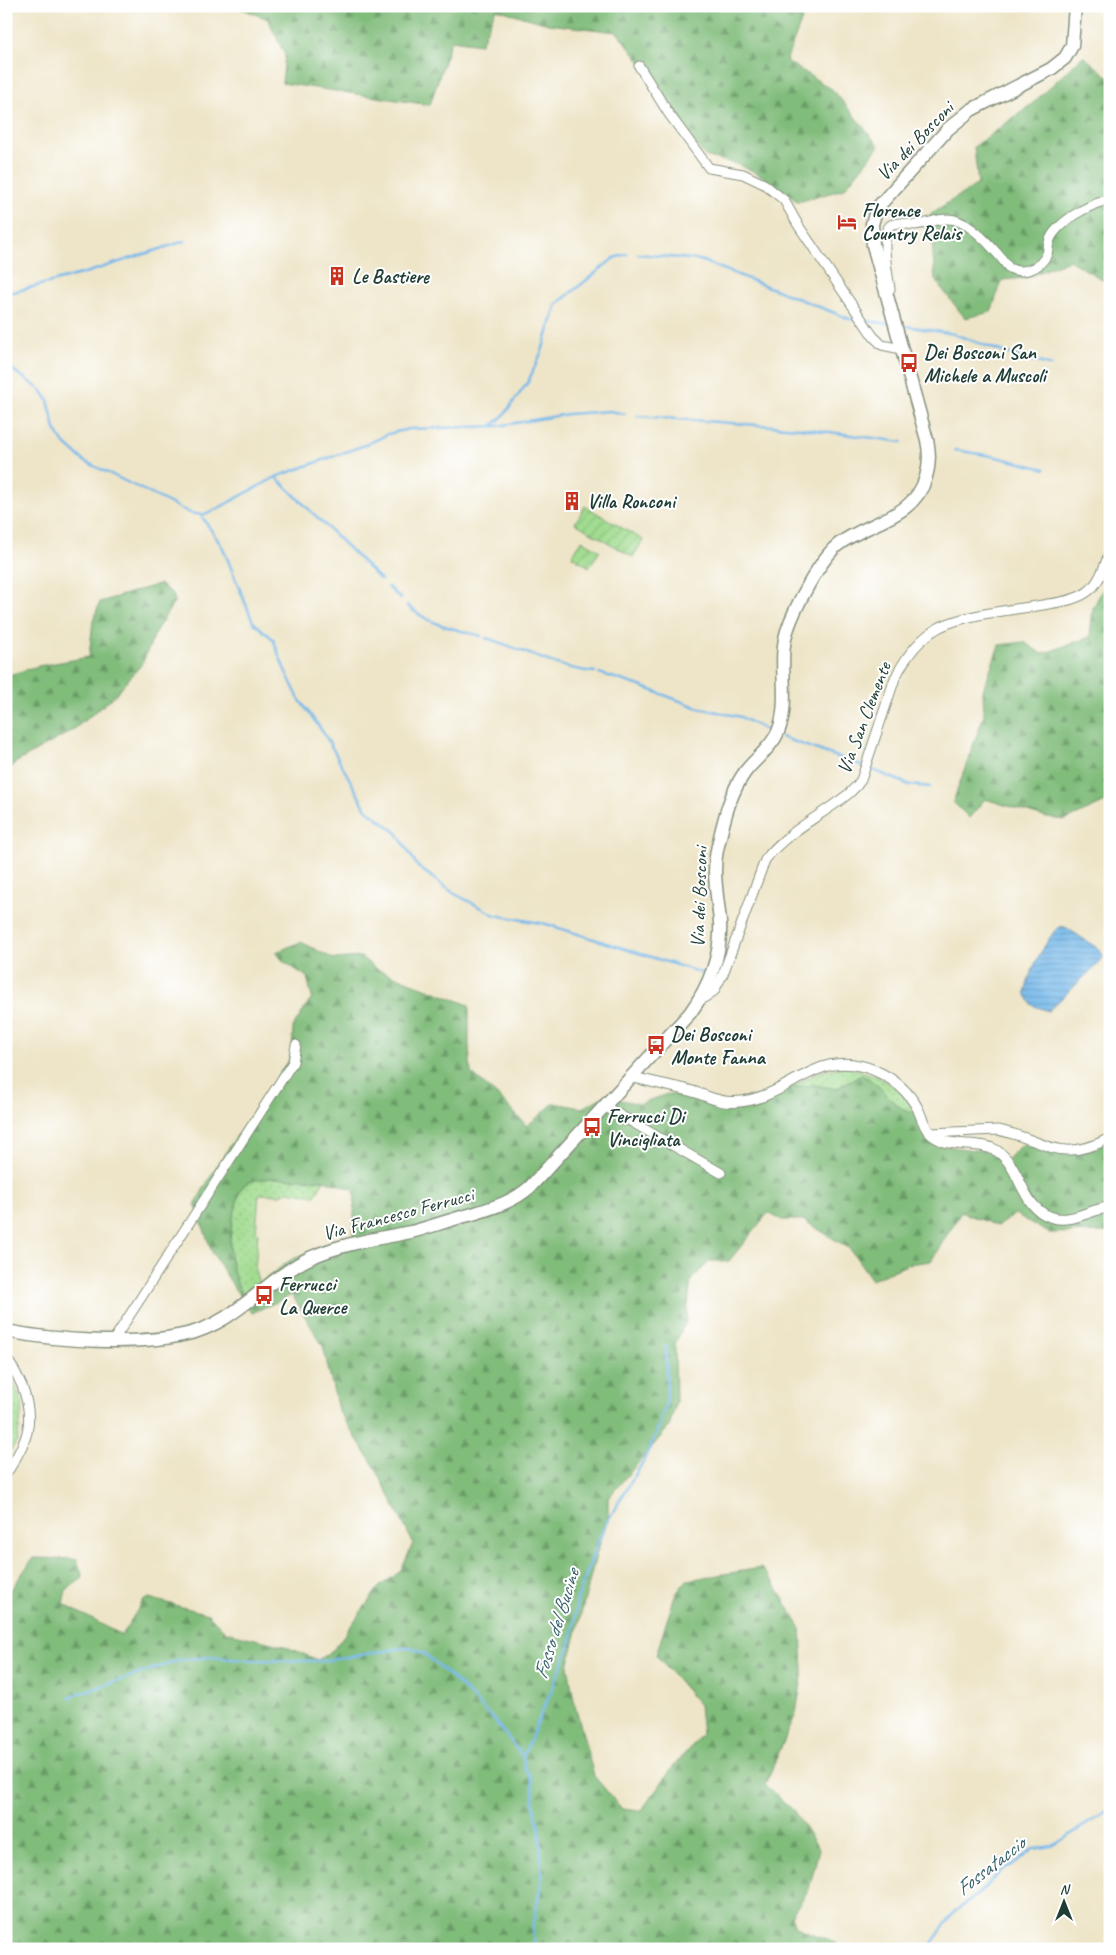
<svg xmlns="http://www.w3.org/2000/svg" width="1116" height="1955" font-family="Caveat,sans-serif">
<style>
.grass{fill:url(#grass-dots);stroke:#608c62}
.forest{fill:url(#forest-firs);stroke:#507c57;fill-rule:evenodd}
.garden{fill:url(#garden-furrows);stroke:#608c62}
.water{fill:url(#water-rules);stroke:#4a7a8f}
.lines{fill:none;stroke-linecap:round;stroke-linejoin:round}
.stream{stroke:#74b8ea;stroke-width:2.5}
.minor-casing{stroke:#86917e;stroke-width:11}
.tertiary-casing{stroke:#86917e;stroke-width:12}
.secondary-casing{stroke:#86917e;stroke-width:15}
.minor{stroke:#fff;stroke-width:9}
.tertiary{stroke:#fff;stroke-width:10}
.secondary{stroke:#fff;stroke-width:12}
.labels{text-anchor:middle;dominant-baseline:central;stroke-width:4;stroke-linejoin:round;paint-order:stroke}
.street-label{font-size:20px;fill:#1f3d34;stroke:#fff}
.poi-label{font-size:20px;font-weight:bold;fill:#1f3d34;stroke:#fff;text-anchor:start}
.water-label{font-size:21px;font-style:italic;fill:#39626b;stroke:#fff}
</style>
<defs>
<pattern id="grass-dots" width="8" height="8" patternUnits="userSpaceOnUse" patternTransform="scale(1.25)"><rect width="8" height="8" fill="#a1dc90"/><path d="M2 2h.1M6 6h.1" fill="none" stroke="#8abe7d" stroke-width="1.8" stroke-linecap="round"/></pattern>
<pattern id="forest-firs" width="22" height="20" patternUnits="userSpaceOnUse" patternTransform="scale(1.25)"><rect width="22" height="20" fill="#80bc7a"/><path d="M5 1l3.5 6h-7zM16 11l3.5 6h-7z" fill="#689a65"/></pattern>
<pattern id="garden-furrows" width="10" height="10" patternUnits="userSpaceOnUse" patternTransform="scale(1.25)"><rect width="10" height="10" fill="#a1dc90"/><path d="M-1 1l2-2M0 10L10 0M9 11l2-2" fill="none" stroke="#8abe7d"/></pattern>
<pattern id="water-rules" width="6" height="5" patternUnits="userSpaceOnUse" patternTransform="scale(1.25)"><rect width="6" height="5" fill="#74b8ea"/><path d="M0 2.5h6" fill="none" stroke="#5f97be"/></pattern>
</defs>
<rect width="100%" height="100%" fill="#fff"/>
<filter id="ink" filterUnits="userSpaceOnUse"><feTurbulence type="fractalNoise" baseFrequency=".02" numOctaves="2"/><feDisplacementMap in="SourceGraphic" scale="10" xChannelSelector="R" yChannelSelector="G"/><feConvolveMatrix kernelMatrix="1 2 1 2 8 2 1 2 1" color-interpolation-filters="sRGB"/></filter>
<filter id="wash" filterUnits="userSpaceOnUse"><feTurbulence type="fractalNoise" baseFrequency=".0096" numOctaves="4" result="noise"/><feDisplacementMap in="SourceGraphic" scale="20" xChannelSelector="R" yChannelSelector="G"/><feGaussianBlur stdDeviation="1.12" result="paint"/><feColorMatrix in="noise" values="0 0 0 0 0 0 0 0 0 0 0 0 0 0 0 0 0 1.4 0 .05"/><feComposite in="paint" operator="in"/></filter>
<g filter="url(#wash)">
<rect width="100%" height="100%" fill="#eee5c8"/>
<path class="grass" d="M 847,1066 C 877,1076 896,1081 913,1109 L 911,1113 L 902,1109 L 866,1077 L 856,1077 L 836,1089 L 814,1085 L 789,1088 L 819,1072 Z
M 274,1178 L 324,1180 L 315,1196 L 289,1191 L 281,1195 L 259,1194 L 256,1232 L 258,1233 L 255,1270 L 259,1283 L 243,1296 C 227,1265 227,1240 236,1206 C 238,1199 239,1190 244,1185 C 251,1179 265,1179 274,1178 Z
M 6,1364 L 23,1404 L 17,1442 L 6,1456 Z"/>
<path class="forest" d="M 235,6 L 807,6 L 786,61 L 833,90 L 879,146 L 844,189 L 798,202 L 762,176 L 740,165 L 705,156 L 671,111 L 645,68 L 617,32 L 548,24 L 496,9 L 481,44 L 451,40 L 430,105 L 282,83 L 285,55 L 268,19 Z
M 1083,56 L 1110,78 L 1110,284 L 1069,260 L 1025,278 L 1002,280 L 991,312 L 965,318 L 935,280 L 930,214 L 978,184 L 974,147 L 1033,103 Z
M 1110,575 L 1110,800 L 1066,820 L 1047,818 L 985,799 L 969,818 L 953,802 L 984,715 L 983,690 L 999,645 L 1024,642 L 1042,654 L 1090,637 L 1093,608 Z
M 159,584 L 173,594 L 175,601 L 157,629 L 142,664 L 112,698 L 73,730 L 15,763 L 6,774 L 6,676 L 38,666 L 89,657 L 93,620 L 100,602 Z
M 301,942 L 334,959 L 361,957 L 376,969 L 469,1005 L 469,1046 L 471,1073 L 501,1099 L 527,1126 L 554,1103 L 582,1108 L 604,1096 L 640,1104 L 667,1094 L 733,1104 L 789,1088 L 814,1085 L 836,1089 L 861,1075 C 881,1082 890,1105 910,1113 L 913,1109 L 935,1142 L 943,1146 L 991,1152 L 1004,1162 L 1023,1144 C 1063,1157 1071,1160 1110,1141 L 1110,1232 L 1049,1233 L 1015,1214 L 998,1226 L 961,1212 L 931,1261 L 909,1264 L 872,1280 L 850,1249 L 803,1220 L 782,1220 L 768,1213 L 729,1261 L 710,1261 L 691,1280 L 686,1321 L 675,1344 L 676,1402 L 669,1427 L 608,1498 L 608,1518 L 595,1559 L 568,1666 L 574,1701 L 594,1776 L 622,1809 L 641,1811 L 673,1767 L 702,1734 L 699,1705 L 656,1655 L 675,1595 L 687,1580 L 761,1568 L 773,1581 L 801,1629 L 803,1671 L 796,1713 L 765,1785 L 793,1810 L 819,1849 L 809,1889 L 791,1916 L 795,1927 L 835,1942 L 837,1949 L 6,1949 L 6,1597 L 33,1558 L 77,1559 L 83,1578 L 66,1590 L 63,1604 L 122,1635 L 143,1601 L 149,1598 L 208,1614 L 226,1632 L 284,1646 L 318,1660 L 334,1649 L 379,1587 L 401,1571 L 413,1543 L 375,1467 L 338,1410 L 323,1346 L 292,1295 L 252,1313 L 235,1289 L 212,1252 L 195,1204 L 219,1162 L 292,1055 L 293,1027 L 312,997 L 307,977 L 283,961 L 276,952 ZM 274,1178 L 324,1180 L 355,1190 L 353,1237 L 319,1247 L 289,1261 L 243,1296 C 227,1265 227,1240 236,1206 C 238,1199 239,1190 244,1185 C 251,1179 265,1179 274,1178 Z"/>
<path class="garden" d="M 585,506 L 643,540 L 633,557 L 575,523 Z
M 582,540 L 600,551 L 589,567 L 572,556 Z"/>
<path class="water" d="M 1061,926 L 1067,928 L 1100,950 L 1103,956 L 1101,961 L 1048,1011 L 1032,1005 C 1031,1002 1027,998 1026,995 C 1023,983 1050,930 1061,926 Z"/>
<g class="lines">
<path class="stream" d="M 638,254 L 700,260 L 850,319 L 860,320
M 6,294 L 85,273 L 185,241
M 865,321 L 892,324
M 900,325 L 954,334 L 1006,353 L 1052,366
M 6,365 L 41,390 L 48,400 L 55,429 L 62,441 L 84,461 L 190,513 L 201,515 L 211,512 L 276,477 L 365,445 L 388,434 L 409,429 L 498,426 L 568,414 L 610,411 L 625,414
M 637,416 L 800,428 L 902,442
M 492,426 L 504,415 L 528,382 L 542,351 L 557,304 L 614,258 L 627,254
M 955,450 L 992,456 L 1045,469
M 277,478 L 381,580
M 201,515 L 223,548 L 253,622 L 273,639 L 284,668 L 299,699 L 325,735 L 366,809 L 397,833 L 418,867 L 455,894 L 495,915 L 546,924 L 705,974
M 388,587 L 401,599
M 407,605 C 428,625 455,629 481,636
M 486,638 C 523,649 556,669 595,672
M 599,673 L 640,686 L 699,708 L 741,717 L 773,734
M 781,737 L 863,766
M 868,768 L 910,785 L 930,787
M 69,1697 L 180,1660 L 211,1657 L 245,1660 L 322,1661 L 410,1647 L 425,1654 L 461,1686 L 494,1720 L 523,1757
M 536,1949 L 532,1931 L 542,1878 L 540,1833 L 534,1805 L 532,1780 L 525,1769 L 523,1757 L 568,1651 L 573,1632 L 577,1600 L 596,1547 L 605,1525 L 643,1462 L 656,1434 L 667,1400 L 666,1346
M 928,1949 L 954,1912 L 975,1897 L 1003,1869 L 1016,1863 L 1033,1849 L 1052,1846 L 1059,1842 L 1110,1809"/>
</g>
</g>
<g filter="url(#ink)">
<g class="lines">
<g class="minor-casing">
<path id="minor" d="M 639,66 L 669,114 L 709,168 L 743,174 L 764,184 L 784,200 L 798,225 L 873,336 L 882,345 L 901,349
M 890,289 C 888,274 881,242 888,228 C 892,220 906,224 913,225 C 925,225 935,219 947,219 C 969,218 996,251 1009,268 C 1023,275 1040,269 1047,254 C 1048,251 1048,246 1049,243 C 1050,237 1055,231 1059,227 C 1072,214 1092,204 1110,199
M 698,1002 L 714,991 L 723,974 L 765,860 C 782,837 809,822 832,806 C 843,798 854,791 861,780 L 895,678 C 905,658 919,638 940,627 C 969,613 1016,610 1048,604 C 1063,602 1080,599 1091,589 C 1101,579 1105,564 1110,551
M 604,1106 L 721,1173
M 930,1133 L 998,1130 C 1047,1140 1058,1165 1110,1138
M 113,1341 L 293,1062 L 296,1045
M 6,1359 C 14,1367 18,1377 22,1386 C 36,1423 27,1442 6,1474"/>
</g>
<g class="tertiary-casing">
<path id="tertiary" d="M 632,1077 C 651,1082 671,1086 691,1091 C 705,1095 719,1103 734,1102 C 791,1100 816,1044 876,1071 C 894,1079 909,1092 918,1109 C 921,1116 924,1126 929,1132 C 946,1151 978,1139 997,1151 C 1022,1167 1020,1207 1051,1217 C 1070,1224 1091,1209 1110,1207"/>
</g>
<g class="secondary-casing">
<path id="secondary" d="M 6,1331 C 57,1341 137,1346 187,1334 C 236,1323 267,1278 312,1257 C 344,1243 377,1239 411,1232 C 430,1227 449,1220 469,1215 C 491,1208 512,1203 530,1187 L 690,1013 C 709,987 722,954 720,922 C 718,899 712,873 717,850 C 723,824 729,794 745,772 C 756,758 771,748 778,732 C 791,701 777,663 787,631 C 794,609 821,557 839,544 C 869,521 914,519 926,477 C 930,464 930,454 927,440 L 873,245 L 872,224 L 877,208 L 948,129 L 971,110 L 1051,69 L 1065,58 L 1072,46 L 1075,6"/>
</g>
<use href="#minor" class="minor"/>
<use href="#tertiary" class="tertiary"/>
<use href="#secondary" class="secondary"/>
</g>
</g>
<defs>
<g id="hotel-bare" transform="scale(1.5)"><path d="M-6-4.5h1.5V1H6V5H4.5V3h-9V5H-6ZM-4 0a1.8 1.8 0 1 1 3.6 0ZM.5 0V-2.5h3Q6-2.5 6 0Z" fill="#c8321e" stroke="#fff" stroke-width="2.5" paint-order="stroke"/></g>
<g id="building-bare" transform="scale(1.5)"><path d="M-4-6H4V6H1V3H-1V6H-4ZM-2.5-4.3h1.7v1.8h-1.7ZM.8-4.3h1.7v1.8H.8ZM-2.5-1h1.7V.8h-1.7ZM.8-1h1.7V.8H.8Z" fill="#c8321e" stroke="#fff" stroke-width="2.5" paint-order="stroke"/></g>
<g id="bus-bare" transform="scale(1.5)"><path d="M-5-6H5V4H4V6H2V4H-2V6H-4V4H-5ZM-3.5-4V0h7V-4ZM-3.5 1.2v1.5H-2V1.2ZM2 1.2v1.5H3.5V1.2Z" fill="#c8321e" stroke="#fff" stroke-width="2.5" paint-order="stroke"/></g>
</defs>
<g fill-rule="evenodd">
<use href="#hotel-bare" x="847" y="222"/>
<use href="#building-bare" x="337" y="276"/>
<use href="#bus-bare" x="909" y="363"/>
<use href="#building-bare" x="572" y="501"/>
<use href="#bus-bare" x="656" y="1045"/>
<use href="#bus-bare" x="592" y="1127"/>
<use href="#bus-bare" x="264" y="1295"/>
</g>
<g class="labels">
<g class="street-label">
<text transform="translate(915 141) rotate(-46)">Via dei Bosconi</text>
<text transform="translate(864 718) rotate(-69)">Via San Clemente</text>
<text transform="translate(699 897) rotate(-88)">Via dei Bosconi</text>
<text transform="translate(398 1214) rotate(-15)">Via Francesco Ferrucci</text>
</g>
<g class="poi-label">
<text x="862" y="210">Florence<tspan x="862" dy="23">Country Relais</tspan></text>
<text x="352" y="276">Le Bastiere</text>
<text x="924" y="352">Dei Bosconi San<tspan x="924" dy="23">Michele a Muscoli</tspan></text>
<text x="587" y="501">Villa Ronconi</text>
<text x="671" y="1034">Dei Bosconi<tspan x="671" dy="23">Monte Fanna</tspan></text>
<text x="607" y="1116">Ferrucci Di<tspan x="607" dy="23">Vincigliata</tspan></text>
<text x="279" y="1284">Ferrucci<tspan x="279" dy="23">La Querce</tspan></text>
</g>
<g class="water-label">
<text transform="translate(556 1624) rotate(-73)">Fosso del Bucine</text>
<text transform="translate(990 1866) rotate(-38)">Fossataccio</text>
</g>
</g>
<rect width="1116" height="1955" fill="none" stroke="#fff" stroke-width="25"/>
<g transform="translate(1064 1902)" stroke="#ffffff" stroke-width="4" paint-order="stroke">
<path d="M0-4L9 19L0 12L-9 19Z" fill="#1f3d34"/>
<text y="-8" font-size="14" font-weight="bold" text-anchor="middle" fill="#1f3d34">N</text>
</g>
</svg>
